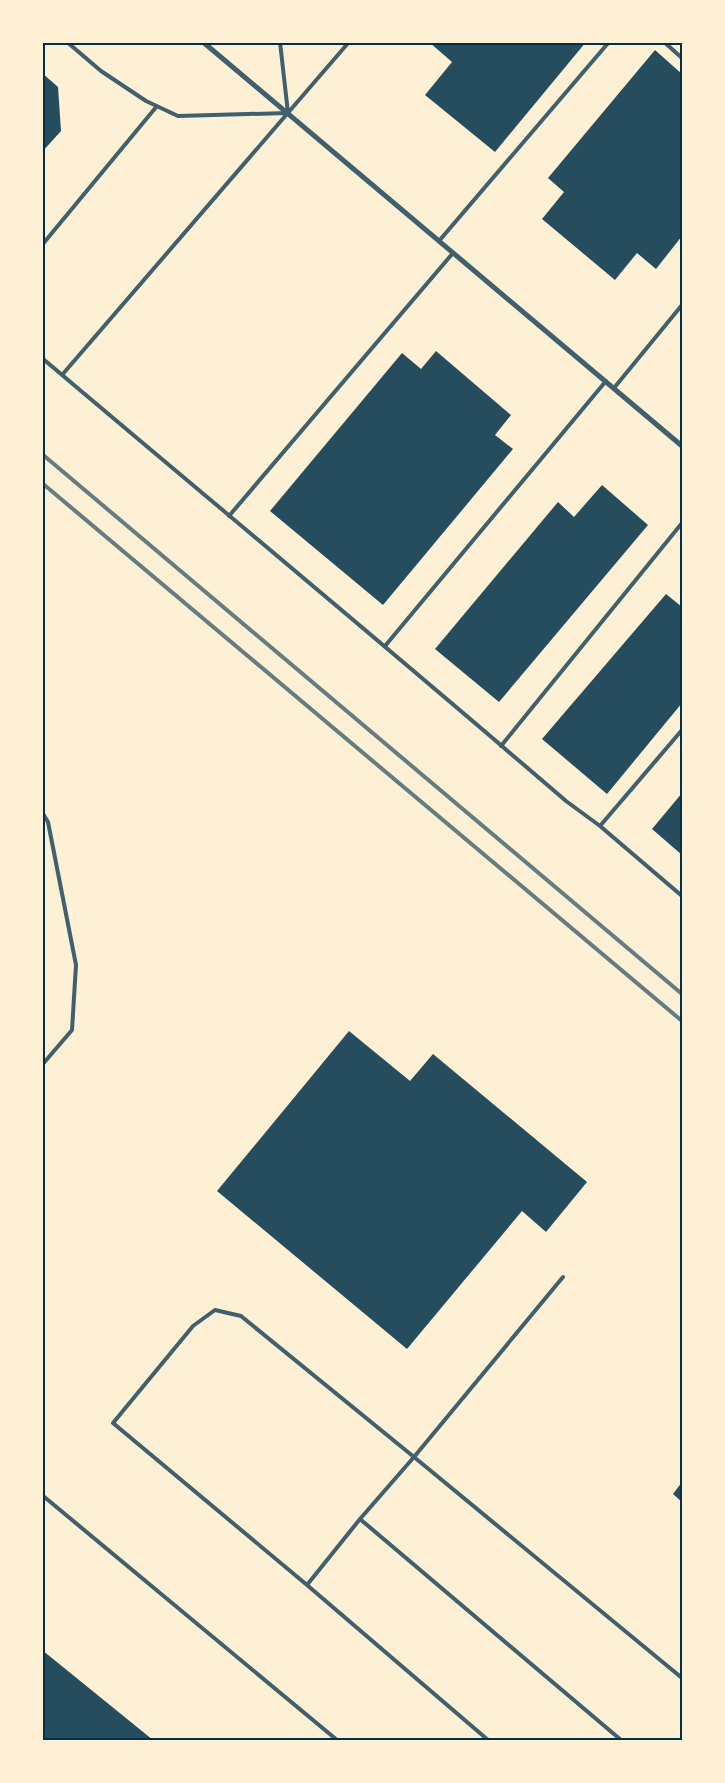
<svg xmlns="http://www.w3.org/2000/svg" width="725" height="1783" font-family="Poppins,sans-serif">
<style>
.building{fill:#264d5e}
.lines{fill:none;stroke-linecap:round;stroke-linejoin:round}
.service{stroke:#3f606c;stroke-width:4}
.minor{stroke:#3f606c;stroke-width:5}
.rail{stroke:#657d81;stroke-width:4}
.neatline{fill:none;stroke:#003049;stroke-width:2}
</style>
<rect width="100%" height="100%" fill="#fdf0d5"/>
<path class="building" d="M 429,42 L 586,42 L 495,152 L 425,95 L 452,62 Z
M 655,50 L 682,74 L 682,236 L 656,269 L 637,253 L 615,280 L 542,219 L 564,192 L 548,178 Z
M 42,73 L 58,87 L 61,131 L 42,152 Z
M 436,351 L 511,415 L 495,435 L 513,449 L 383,605 L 270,511 L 402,353 L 421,369 Z
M 602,485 L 648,525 L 499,702 L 435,649 L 558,502 L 574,517 Z
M 666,594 L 682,607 L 682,703 L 607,794 L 542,739 Z
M 682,793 L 682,855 L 652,829 Z
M 349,1031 L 410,1081 L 433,1054 L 587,1182 L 546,1232 L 522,1211 L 407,1349 L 217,1191 Z
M 682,1482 L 682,1502 L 673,1494 Z
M 42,1650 L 153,1740 L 42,1740 Z"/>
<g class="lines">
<path class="service" d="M 67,42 L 101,71 L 146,101 L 178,116 L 288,113
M 280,42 L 288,113
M 664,42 L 682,58
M 439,241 L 609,42
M 42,245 L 157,106
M 42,358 C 217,506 393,652 566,801 L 600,826 L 682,896
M 62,375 L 349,42
M 614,388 L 682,305
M 229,516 L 453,253
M 385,646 L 606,381
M 501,746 L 682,523
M 42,812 L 48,822 L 76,965 L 72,1030 L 42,1065
M 600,826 L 682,730
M 42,1495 L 337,1740
M 360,1519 L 621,1740
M 307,1585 L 360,1519 L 414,1457 L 682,1678
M 488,1740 L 307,1585 L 113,1423 L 193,1326 L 215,1310 L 241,1316 L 414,1457 L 563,1277"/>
<path class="minor" d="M 203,42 L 682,446"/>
<path class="rail" d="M 42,454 L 682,994
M 42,483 L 682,1021"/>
</g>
<rect width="725" height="1783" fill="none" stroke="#fdf0d5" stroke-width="88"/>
<rect x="44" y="44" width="637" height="1695" class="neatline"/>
</svg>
